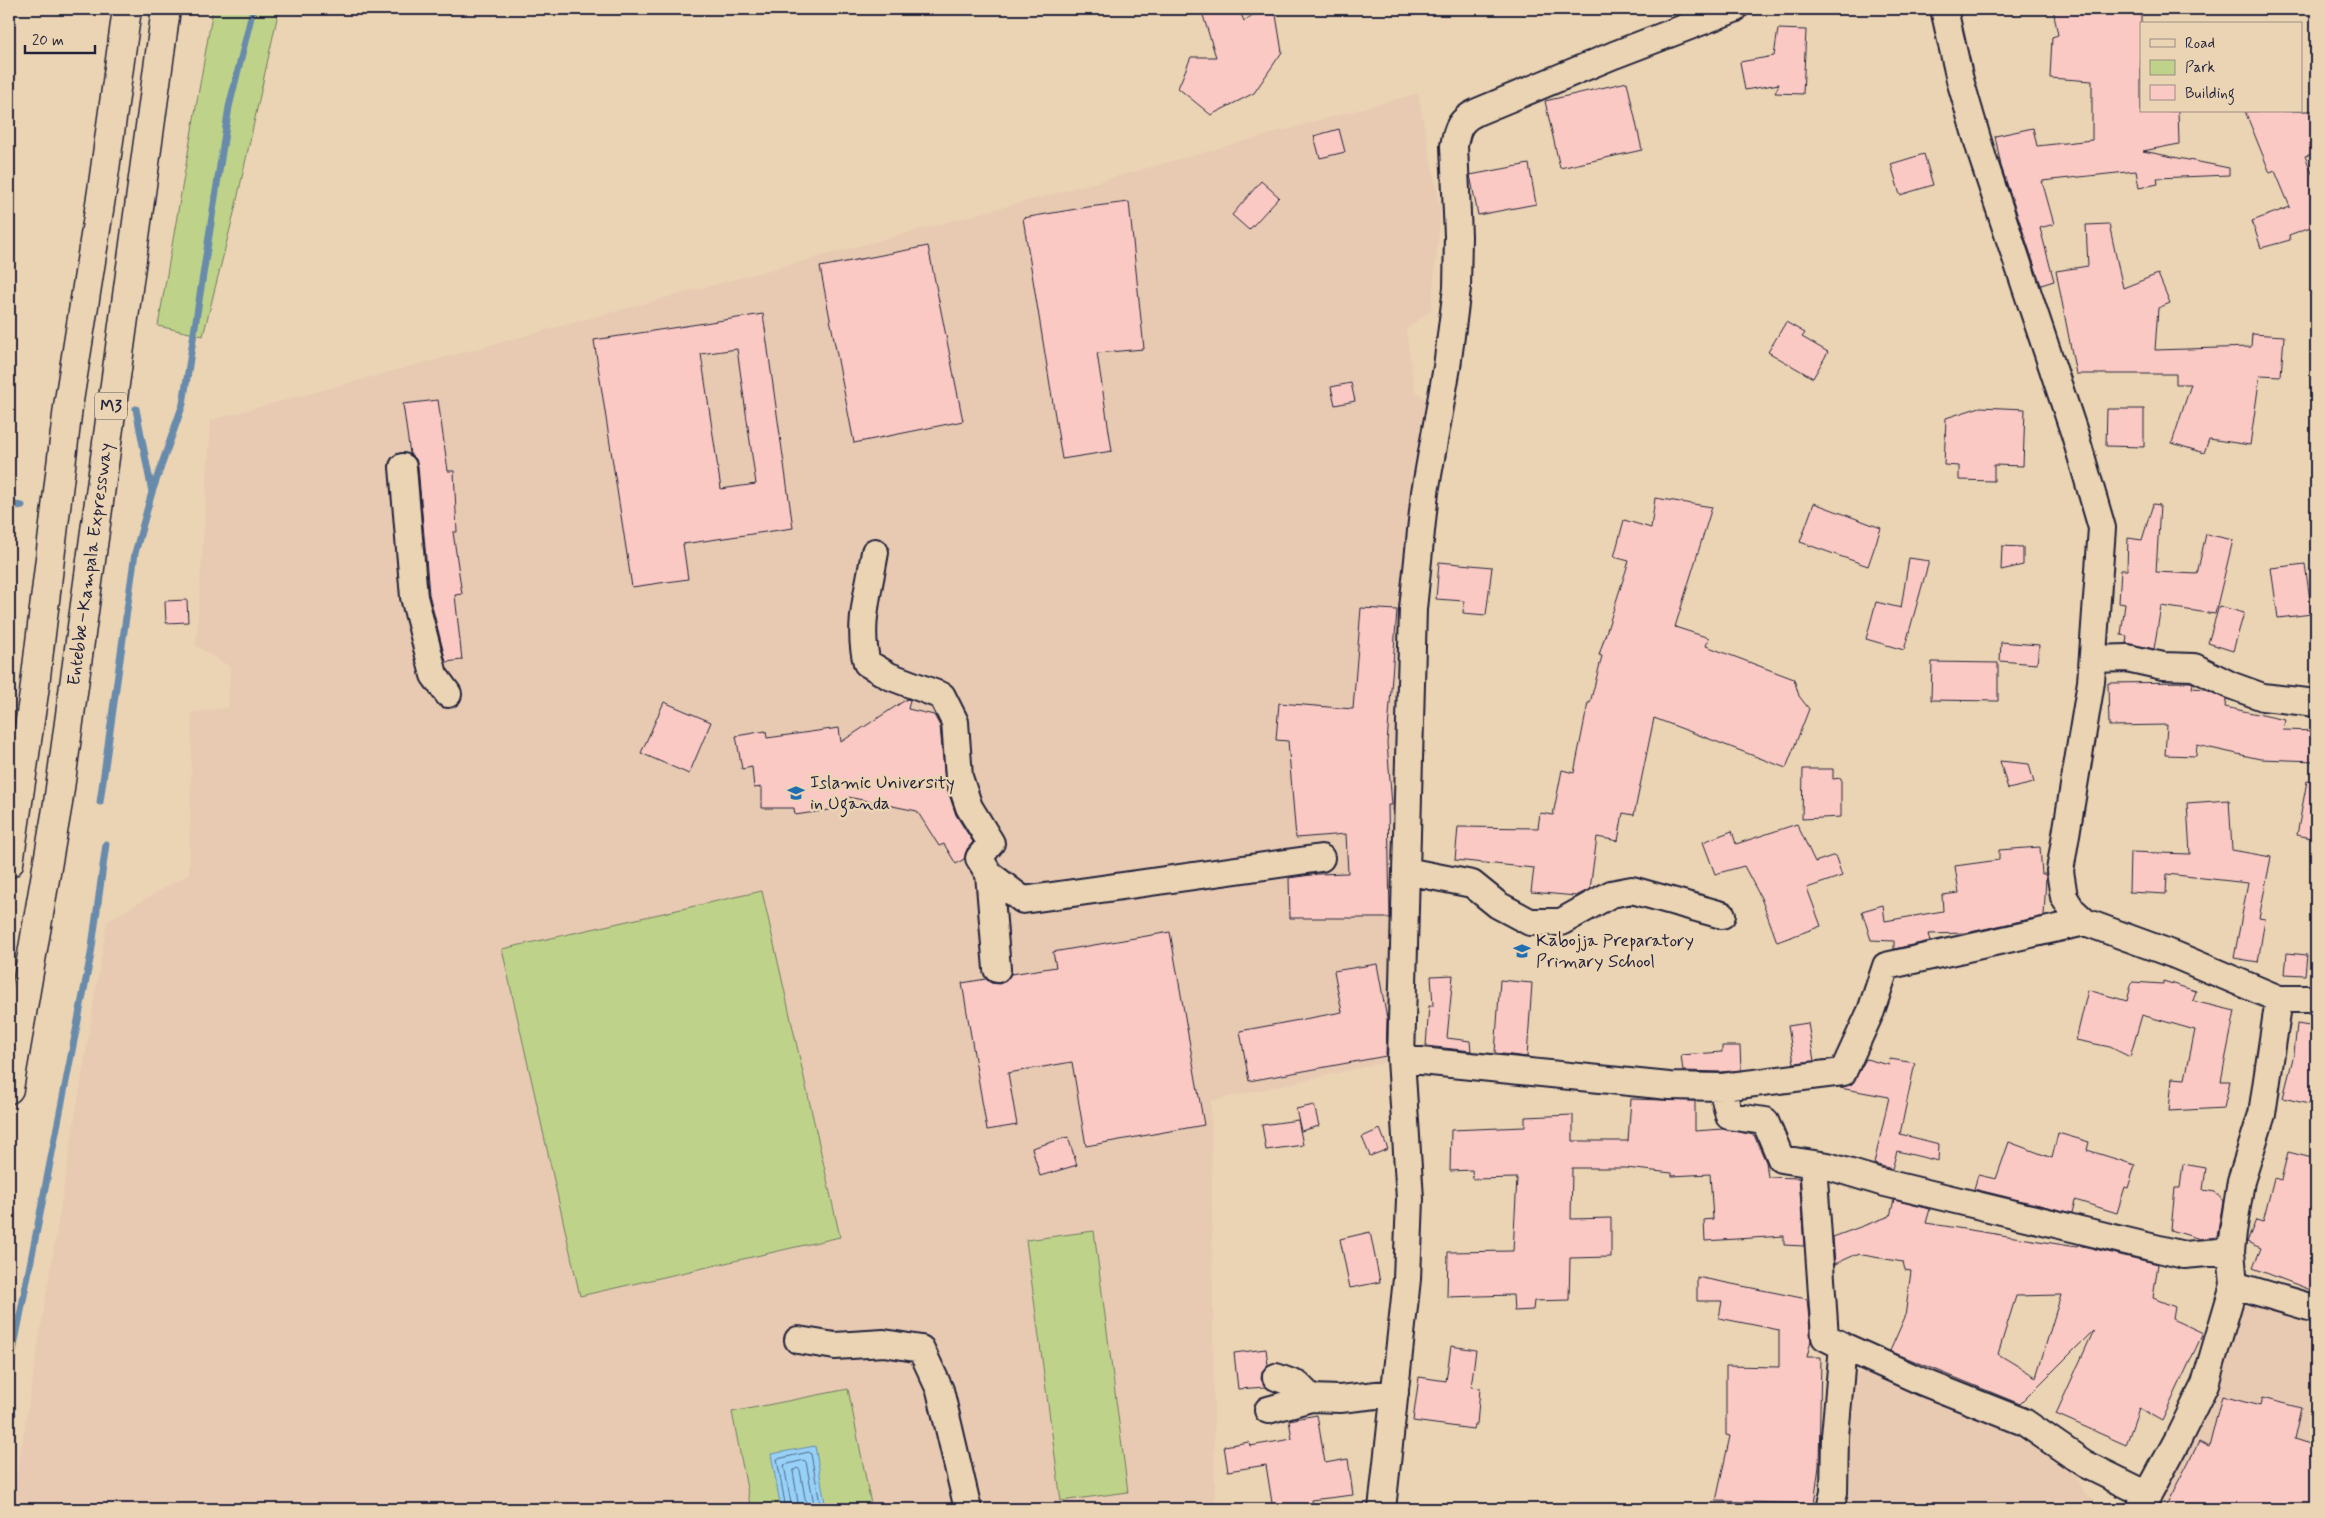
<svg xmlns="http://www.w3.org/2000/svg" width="2325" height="1518" font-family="Mynerve,sans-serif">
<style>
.built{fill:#e8cab3}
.green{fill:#bed389;stroke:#707a62}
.water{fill:#97d1f7;stroke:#688bac}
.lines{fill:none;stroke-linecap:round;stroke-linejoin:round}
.shore{stroke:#516886;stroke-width:1}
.stream{stroke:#688bac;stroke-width:7}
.building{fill:#fac9c3;stroke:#22223b;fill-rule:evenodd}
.street-casing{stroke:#22223b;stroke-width:30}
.highway-casing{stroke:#22223b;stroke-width:31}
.street{stroke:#ebd4b4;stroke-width:26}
.highway{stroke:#ebd4b4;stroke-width:28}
.labels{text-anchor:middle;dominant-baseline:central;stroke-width:5;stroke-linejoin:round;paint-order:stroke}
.shield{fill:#ebd4b4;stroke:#5e575f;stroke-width:1}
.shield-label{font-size:16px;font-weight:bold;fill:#22223b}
.street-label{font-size:18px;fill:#22223b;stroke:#ebd4b4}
.poi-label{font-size:18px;fill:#22223b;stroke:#ebd4b4;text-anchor:start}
</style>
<rect width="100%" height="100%" fill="#ebd4b4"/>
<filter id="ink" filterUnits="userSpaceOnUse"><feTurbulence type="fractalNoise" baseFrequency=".02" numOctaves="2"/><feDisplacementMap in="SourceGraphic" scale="10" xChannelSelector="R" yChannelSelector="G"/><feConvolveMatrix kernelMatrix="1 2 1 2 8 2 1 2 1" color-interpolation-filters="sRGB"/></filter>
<g filter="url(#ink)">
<path class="built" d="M 1418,93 L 1441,212 L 1431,310 L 1406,330 L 1415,390 L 1427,401 L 1401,640 L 1401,1059 L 1211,1101 L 1215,1509 L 18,1509 L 12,1505 L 107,921 L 189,874 L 192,712 L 228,708 L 230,667 L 196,646 L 211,420 L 1071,189 Z
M 2252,1305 L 2316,1324 L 2316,1509 L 2134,1509 L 2233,1306 Z
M 1869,1369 L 2027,1436 L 2073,1474 L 2088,1497 L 2109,1509 L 1836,1509 L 1854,1375 Z"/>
<path class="green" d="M 213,9 L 279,9 L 235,209 L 203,336 L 158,326 Z
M 762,891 L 840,1237 L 580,1296 L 502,949 Z
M 1094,1231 L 1128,1492 L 1061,1501 L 1026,1240 Z
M 848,1389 L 872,1509 L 751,1509 L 732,1412 Z"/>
<path class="water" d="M 815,1446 L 826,1509 L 781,1509 L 771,1454 Z"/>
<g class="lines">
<path class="shore" d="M 786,1509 L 777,1459 L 809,1452 L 811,1454 L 821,1509
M 792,1509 L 784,1465 L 804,1460 L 806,1462 L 815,1509
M 799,1509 L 793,1471 L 797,1468 L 800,1470 L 807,1509"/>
<path class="stream" d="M 9,170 L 13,197 L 9,230
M 136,409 L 152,492
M 9,504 L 22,506
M 100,802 L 135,553 L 152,492 L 183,404 L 229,107 L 253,9
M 9,1372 L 91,954 L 106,844"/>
</g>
<path class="building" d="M 1201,9 L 1239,9 L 1244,21 L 1262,9 L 1275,9 L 1282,52 L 1254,93 L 1211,115 L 1178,88 L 1191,57 L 1216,57 Z
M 2053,9 L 2141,9 L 2141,111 L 2178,111 L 2179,144 L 2143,151 L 2229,168 L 2229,175 L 2157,178 L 2158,184 L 2139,188 L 2136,171 L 2042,181 L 2054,224 L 2040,228 L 2054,281 L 2041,285 L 2001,166 L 1995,136 L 2033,128 L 2037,146 L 2092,140 L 2092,81 L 2050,78 L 2052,37 L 2058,35 Z
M 1778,29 L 1806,30 L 1803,94 L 1775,93 L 1779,84 L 1745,90 L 1740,62 L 1774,56 Z
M 1627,82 L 1642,150 L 1560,168 L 1545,101 Z
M 2245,111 L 2316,111 L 2316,153 L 2305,156 L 2316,183 L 2316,225 L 2289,235 L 2290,240 L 2261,248 L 2252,221 L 2290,207 L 2275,171 L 2270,173 Z
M 1339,129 L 1345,152 L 1320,158 L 1314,136 Z
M 1924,154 L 1933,185 L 1900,195 L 1891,164 Z
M 1529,164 L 1536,204 L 1478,215 L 1470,175 Z
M 1261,181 L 1279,197 L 1249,230 L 1232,215 Z
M 1129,202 L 1144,349 L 1097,353 L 1112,451 L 1062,459 L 1023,218 L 1088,207 Z
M 2109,224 L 2123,288 L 2158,274 L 2170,303 L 2158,308 L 2155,350 L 2251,347 L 2252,334 L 2284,336 L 2281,376 L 2260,375 L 2250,445 L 2209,439 L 2204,453 L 2172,443 L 2191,384 L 2176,384 L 2176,374 L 2076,374 L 2056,271 L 2088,266 L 2086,225 Z
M 928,246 L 963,421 L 854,443 L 820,267 Z
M 763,314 L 793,528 L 683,544 L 688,579 L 632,587 L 594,340 ZM 737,349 L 756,484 L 721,489 L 701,354 Z
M 1786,322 L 1805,333 L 1802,337 L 1828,352 L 1813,378 L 1768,352 Z
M 1351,383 L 1355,401 L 1335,405 L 1331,387 Z
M 438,400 L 448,471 L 454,471 L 457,532 L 453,532 L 462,594 L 455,595 L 462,660 L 446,662 L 429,594 L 418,466 L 416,459 L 410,454 L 403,404 Z
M 1980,407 L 2025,409 L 2023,466 L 1994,465 L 1994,481 L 1959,480 L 1959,466 L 1944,465 L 1946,418 Z
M 2107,409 L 2144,409 L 2144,447 L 2106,446 Z
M 1655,498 L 1712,507 L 1675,627 L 1709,638 L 1706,646 L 1794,679 L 1799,696 L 1809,709 L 1786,768 L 1654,718 L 1634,815 L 1623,813 L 1618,841 L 1597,837 L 1590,889 L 1576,896 L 1531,892 L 1534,868 L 1455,860 L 1458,827 L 1538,828 L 1540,813 L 1553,815 L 1562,770 L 1574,773 L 1588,703 L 1590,703 L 1602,656 L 1599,655 L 1629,561 L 1614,557 L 1624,520 L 1651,528 Z
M 1814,503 L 1881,528 L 1868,566 L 1800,542 Z
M 2153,504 L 2160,505 L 2156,572 L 2197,574 L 2206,534 L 2233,540 L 2215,614 L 2161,606 L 2154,649 L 2126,643 L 2127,636 L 2121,635 L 2125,604 L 2119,603 L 2121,570 L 2127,570 L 2128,538 L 2142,540 Z
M 2002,546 L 2023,547 L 2023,565 L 2001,570 Z
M 1909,558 L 1929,561 L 1904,650 L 1866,639 L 1876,602 L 1901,608 Z
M 1439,562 L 1492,567 L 1486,615 L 1463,613 L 1464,601 L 1436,599 Z
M 2305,564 L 2312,614 L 2278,618 L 2271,568 Z
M 187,600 L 188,622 L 166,623 L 165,601 Z
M 2219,606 L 2244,613 L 2233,651 L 2208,643 Z
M 1361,608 L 1397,610 L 1387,743 L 1392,805 L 1388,805 L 1390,918 L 1290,918 L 1289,878 L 1318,874 L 1348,873 L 1346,834 L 1296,838 L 1288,741 L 1276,740 L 1279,703 L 1353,709 Z
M 2001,642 L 2039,645 L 2037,664 L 2000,661 Z
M 1932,662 L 1998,663 L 1998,701 L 1931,700 Z
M 2190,682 L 2193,683 L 2192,688 L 2204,689 L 2226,699 L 2225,707 L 2285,720 L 2283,730 L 2316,731 L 2316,761 L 2260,759 L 2197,745 L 2196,756 L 2165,755 L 2167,725 L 2109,726 L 2108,683 Z
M 907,699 L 910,700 L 908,709 L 934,715 L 940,726 L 945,782 L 956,815 L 973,842 L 967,849 L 964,859 L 956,864 L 944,844 L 939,846 L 917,811 L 848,797 L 850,807 L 795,815 L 794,808 L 762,808 L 762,787 L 754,788 L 752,767 L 742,769 L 736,736 L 766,731 L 767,738 L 839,728 L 841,742 Z
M 664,702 L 711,722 L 689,774 L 641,753 Z
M 2000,761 L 2029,764 L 2034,783 L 2008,789 Z
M 1803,769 L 1833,769 L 1833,779 L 1841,778 L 1841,817 L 1802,819 Z
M 2307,781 L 2316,782 L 2316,839 L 2297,835 Z
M 2229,800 L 2232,850 L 2271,857 L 2259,918 L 2265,919 L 2258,962 L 2234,958 L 2248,883 L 2167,874 L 2166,894 L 2129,892 L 2130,852 L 2190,854 L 2187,803 Z
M 1797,824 L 1815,862 L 1835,855 L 1842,876 L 1807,888 L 1821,926 L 1777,942 L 1761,898 L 1744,866 L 1715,874 L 1703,842 L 1732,831 L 1736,844 Z
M 2040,847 L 2042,874 L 2045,874 L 2046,877 L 2044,916 L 1966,933 L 1928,934 L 1930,941 L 1894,949 L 1894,941 L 1871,940 L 1862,911 L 1883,905 L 1885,921 L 1943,911 L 1942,895 L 1959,893 L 1955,866 L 1999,860 L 1999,850 Z
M 1170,932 L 1204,1125 L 1086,1146 L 1072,1062 L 1008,1073 L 1017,1125 L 987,1130 L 962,983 L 986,979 L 991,983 L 999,984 L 1006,981 L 1011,974 L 1056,967 L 1053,952 Z
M 2287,953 L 2307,955 L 2305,975 L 2285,974 Z
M 1377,964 L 1387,1019 L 1386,1056 L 1249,1081 L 1240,1031 L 1342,1012 L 1334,971 Z
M 1453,975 L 1447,1038 L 1470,1041 L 1471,1051 L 1426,1046 L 1429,1006 L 1433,1006 L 1431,976 Z
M 1500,980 L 1532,983 L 1527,1057 L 1495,1053 Z
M 2163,981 L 2196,991 L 2193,1001 L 2235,1011 L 2221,1081 L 2230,1081 L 2224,1108 L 2169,1111 L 2172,1078 L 2185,1079 L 2195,1030 L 2142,1015 L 2130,1057 L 2110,1047 L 2076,1040 L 2088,990 L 2127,1001 L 2132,982 L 2163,984 Z
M 1808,1023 L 1814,1061 L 1794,1063 L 1788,1026 Z
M 2297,1024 L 2316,1027 L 2316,1093 L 2313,1105 L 2283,1098 L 2294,1054 Z
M 1722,1046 L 1740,1046 L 1741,1070 L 1721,1072 L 1683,1071 L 1681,1055 L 1722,1052 Z
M 1866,1059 L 1889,1065 L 1890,1059 L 1915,1063 L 1900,1134 L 1939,1144 L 1938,1161 L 1897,1151 L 1892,1169 L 1874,1164 L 1889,1097 L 1840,1088 L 1852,1084 Z
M 1631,1099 L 1695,1101 L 1695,1131 L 1723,1129 L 1754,1135 L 1766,1162 L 1768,1177 L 1799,1178 L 1804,1246 L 1784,1245 L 1784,1236 L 1705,1241 L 1704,1220 L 1713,1219 L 1710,1174 L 1672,1176 L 1672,1173 L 1626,1168 L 1572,1168 L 1571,1219 L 1611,1218 L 1611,1257 L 1570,1258 L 1569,1300 L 1534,1301 L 1533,1310 L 1514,1311 L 1513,1295 L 1447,1297 L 1448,1252 L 1513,1251 L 1517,1178 L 1473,1179 L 1472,1170 L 1450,1171 L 1451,1130 L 1525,1127 L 1525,1117 L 1573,1115 L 1573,1141 L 1628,1141 Z
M 1314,1105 L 1319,1126 L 1301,1131 L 1296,1109 Z
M 1298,1120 L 1303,1145 L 1266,1150 L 1262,1125 Z
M 1380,1129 L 1388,1149 L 1370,1156 L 1362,1137 Z
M 2058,1133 L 2089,1142 L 2087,1150 L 2135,1165 L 2128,1188 L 2125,1187 L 2117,1213 L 2075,1200 L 2072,1213 L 1974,1189 L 1978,1175 L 1996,1179 L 2009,1142 L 2052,1158 Z
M 1068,1137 L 1077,1165 L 1040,1176 L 1032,1148 Z
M 2288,1152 L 2316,1159 L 2316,1292 L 2253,1268 L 2261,1248 L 2247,1242 L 2256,1220 L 2263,1222 L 2274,1178 L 2281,1180 Z
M 2183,1164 L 2206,1168 L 2203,1190 L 2215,1192 L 2223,1201 L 2217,1237 L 2200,1239 L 2171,1230 L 2175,1188 L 2180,1188 Z
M 1894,1200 L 1930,1209 L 1926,1223 L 2077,1247 L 2078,1245 L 2158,1264 L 2153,1298 L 2175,1307 L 2173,1319 L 2203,1333 L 2162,1421 L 2139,1408 L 2126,1445 L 2056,1414 L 2094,1330 L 2020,1404 L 1890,1351 L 1905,1317 L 1911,1271 L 1905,1270 L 1903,1262 L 1857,1254 L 1835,1264 L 1833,1237 L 1890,1216 ZM 2061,1295 L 2036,1377 L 1998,1354 L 2016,1296 Z
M 1370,1232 L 1380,1282 L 1350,1288 L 1340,1239 Z
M 1697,1277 L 1807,1299 L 1811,1340 L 1807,1357 L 1821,1357 L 1819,1466 L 1814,1504 L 1716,1501 L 1730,1436 L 1726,1435 L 1726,1366 L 1779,1367 L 1779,1330 L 1719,1318 L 1722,1301 L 1697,1301 Z
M 1451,1346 L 1476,1350 L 1471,1387 L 1480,1388 L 1477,1425 L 1474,1425 L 1473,1429 L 1413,1421 L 1419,1377 L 1446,1381 Z
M 1266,1349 L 1268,1365 L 1262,1371 L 1261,1379 L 1265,1387 L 1238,1389 L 1234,1353 Z
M 2222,1396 L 2260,1406 L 2262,1398 L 2301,1408 L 2294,1439 L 2316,1446 L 2316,1509 L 2164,1509 L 2199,1442 L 2209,1447 Z
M 1317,1415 L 1325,1463 L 1348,1459 L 1353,1495 L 1311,1500 L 1313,1509 L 1273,1509 L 1266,1465 L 1228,1471 L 1224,1446 L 1249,1442 L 1250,1446 L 1292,1439 L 1289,1420 Z"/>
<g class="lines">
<g class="street-casing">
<path id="street" d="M 1944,9 L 1960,80 L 1983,159 L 2075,435 L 2102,528 L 2091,682 L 2060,871 L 2064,897 L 2072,910 L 2085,922 L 2175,955 L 2279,999 L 2316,999
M 403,467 L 414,597 L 434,675 L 448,694
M 875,552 C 869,589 857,627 867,663 L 889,676 L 942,696 L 955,722 L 959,777 L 969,807 L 991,843 L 979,858 L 989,874 L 997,969
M 2093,659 L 2127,658 L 2163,666 L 2194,667 L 2230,685 L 2263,697 L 2316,703
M 1406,871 L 1472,884 L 1498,905 L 1530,922 L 1561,922 L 1611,894 L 1632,890 L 1722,915
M 989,874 L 1023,900 L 1321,858
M 1401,1059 L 1669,1086 L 1722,1087 L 1729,1116 L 1765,1121 L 1781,1159 L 1828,1166 L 1881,1182 L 2184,1255 L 2231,1251
M 1722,1087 L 1843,1072 L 1871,1011 L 1886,966 L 2085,922
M 1813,1164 L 1825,1337 L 1843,1346 L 1835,1436 L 1834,1492 L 1830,1509
M 2234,1285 L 2316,1309
M 798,1340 L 835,1346 L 884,1343 L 921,1349 L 940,1390 L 968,1509
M 1843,1346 L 1923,1382 L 2024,1422 L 2085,1464 L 2148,1495
M 1276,1377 L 1298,1385 L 1311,1398
M 1268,1410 L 1311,1398 L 1340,1399 L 1395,1393
M 1382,1509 L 1407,1279 L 1410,1199 L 1401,1059 L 1413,609 L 1425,492 L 1447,367 L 1457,288 L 1458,236 L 1454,146 C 1457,128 1460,120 1477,112 L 1614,55 L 1734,9
M 2140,1509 L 2178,1439 L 2205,1384 L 2234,1285 L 2231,1251 L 2233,1232 L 2241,1181 L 2262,1114 L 2279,999"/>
</g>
<g class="highway-casing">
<g id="highway">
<path d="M 9,863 L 34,693 L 68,407 L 102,191 L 127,9"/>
<path id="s1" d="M 9,1089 L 58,803 L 166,9"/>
</g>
</g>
<use href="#street" class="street"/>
<use href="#highway" class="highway"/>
</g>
</g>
<defs>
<g id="university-bare" transform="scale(1.35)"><path d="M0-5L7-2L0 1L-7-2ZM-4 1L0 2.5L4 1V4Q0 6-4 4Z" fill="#1f6fb2" stroke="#ebd4b4" stroke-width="2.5" paint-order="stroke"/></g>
<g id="school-bare" transform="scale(1.35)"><path d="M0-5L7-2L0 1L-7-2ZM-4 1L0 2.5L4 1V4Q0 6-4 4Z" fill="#1f6fb2" stroke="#ebd4b4" stroke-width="2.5" paint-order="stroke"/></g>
</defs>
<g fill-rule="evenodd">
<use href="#university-bare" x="796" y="793"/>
<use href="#school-bare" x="1522" y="951"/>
</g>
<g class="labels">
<rect class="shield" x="95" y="392.5" width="32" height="27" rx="4"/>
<g class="shield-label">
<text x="111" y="406">M3</text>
</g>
<g class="street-label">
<text stroke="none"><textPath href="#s1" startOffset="531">Entebbe–Kampala Expressway</textPath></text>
</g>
<g class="poi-label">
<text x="810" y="783">Islamic University<tspan x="810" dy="21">in Uganda</tspan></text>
<text x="1536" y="941">Kabojja Preparatory<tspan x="1536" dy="21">Primary School</tspan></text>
</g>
</g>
<rect width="2325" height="1518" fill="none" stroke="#ebd4b4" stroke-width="30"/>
<rect x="15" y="15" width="2295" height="1488" fill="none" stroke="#22223b" stroke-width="2" filter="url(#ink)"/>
<rect x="2140" y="22" width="162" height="90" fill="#ebd4b4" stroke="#9b8d84"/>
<rect x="2150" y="39" width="25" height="8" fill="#ebd4b4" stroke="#9b8d84"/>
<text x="2185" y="48" font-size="15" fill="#22223b">Road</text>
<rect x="2150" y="60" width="25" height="15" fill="#bed389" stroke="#9b8d84"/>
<text x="2185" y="72" font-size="15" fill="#22223b">Park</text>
<rect x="2150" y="85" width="25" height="15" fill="#fac9c3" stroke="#9b8d84"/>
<text x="2185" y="98" font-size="15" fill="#22223b">Building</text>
<path d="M25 45v8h70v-8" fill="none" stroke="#22223b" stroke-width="2.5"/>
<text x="32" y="45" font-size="15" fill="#22223b" stroke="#ebd4b4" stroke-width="4" paint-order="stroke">20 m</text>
</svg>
